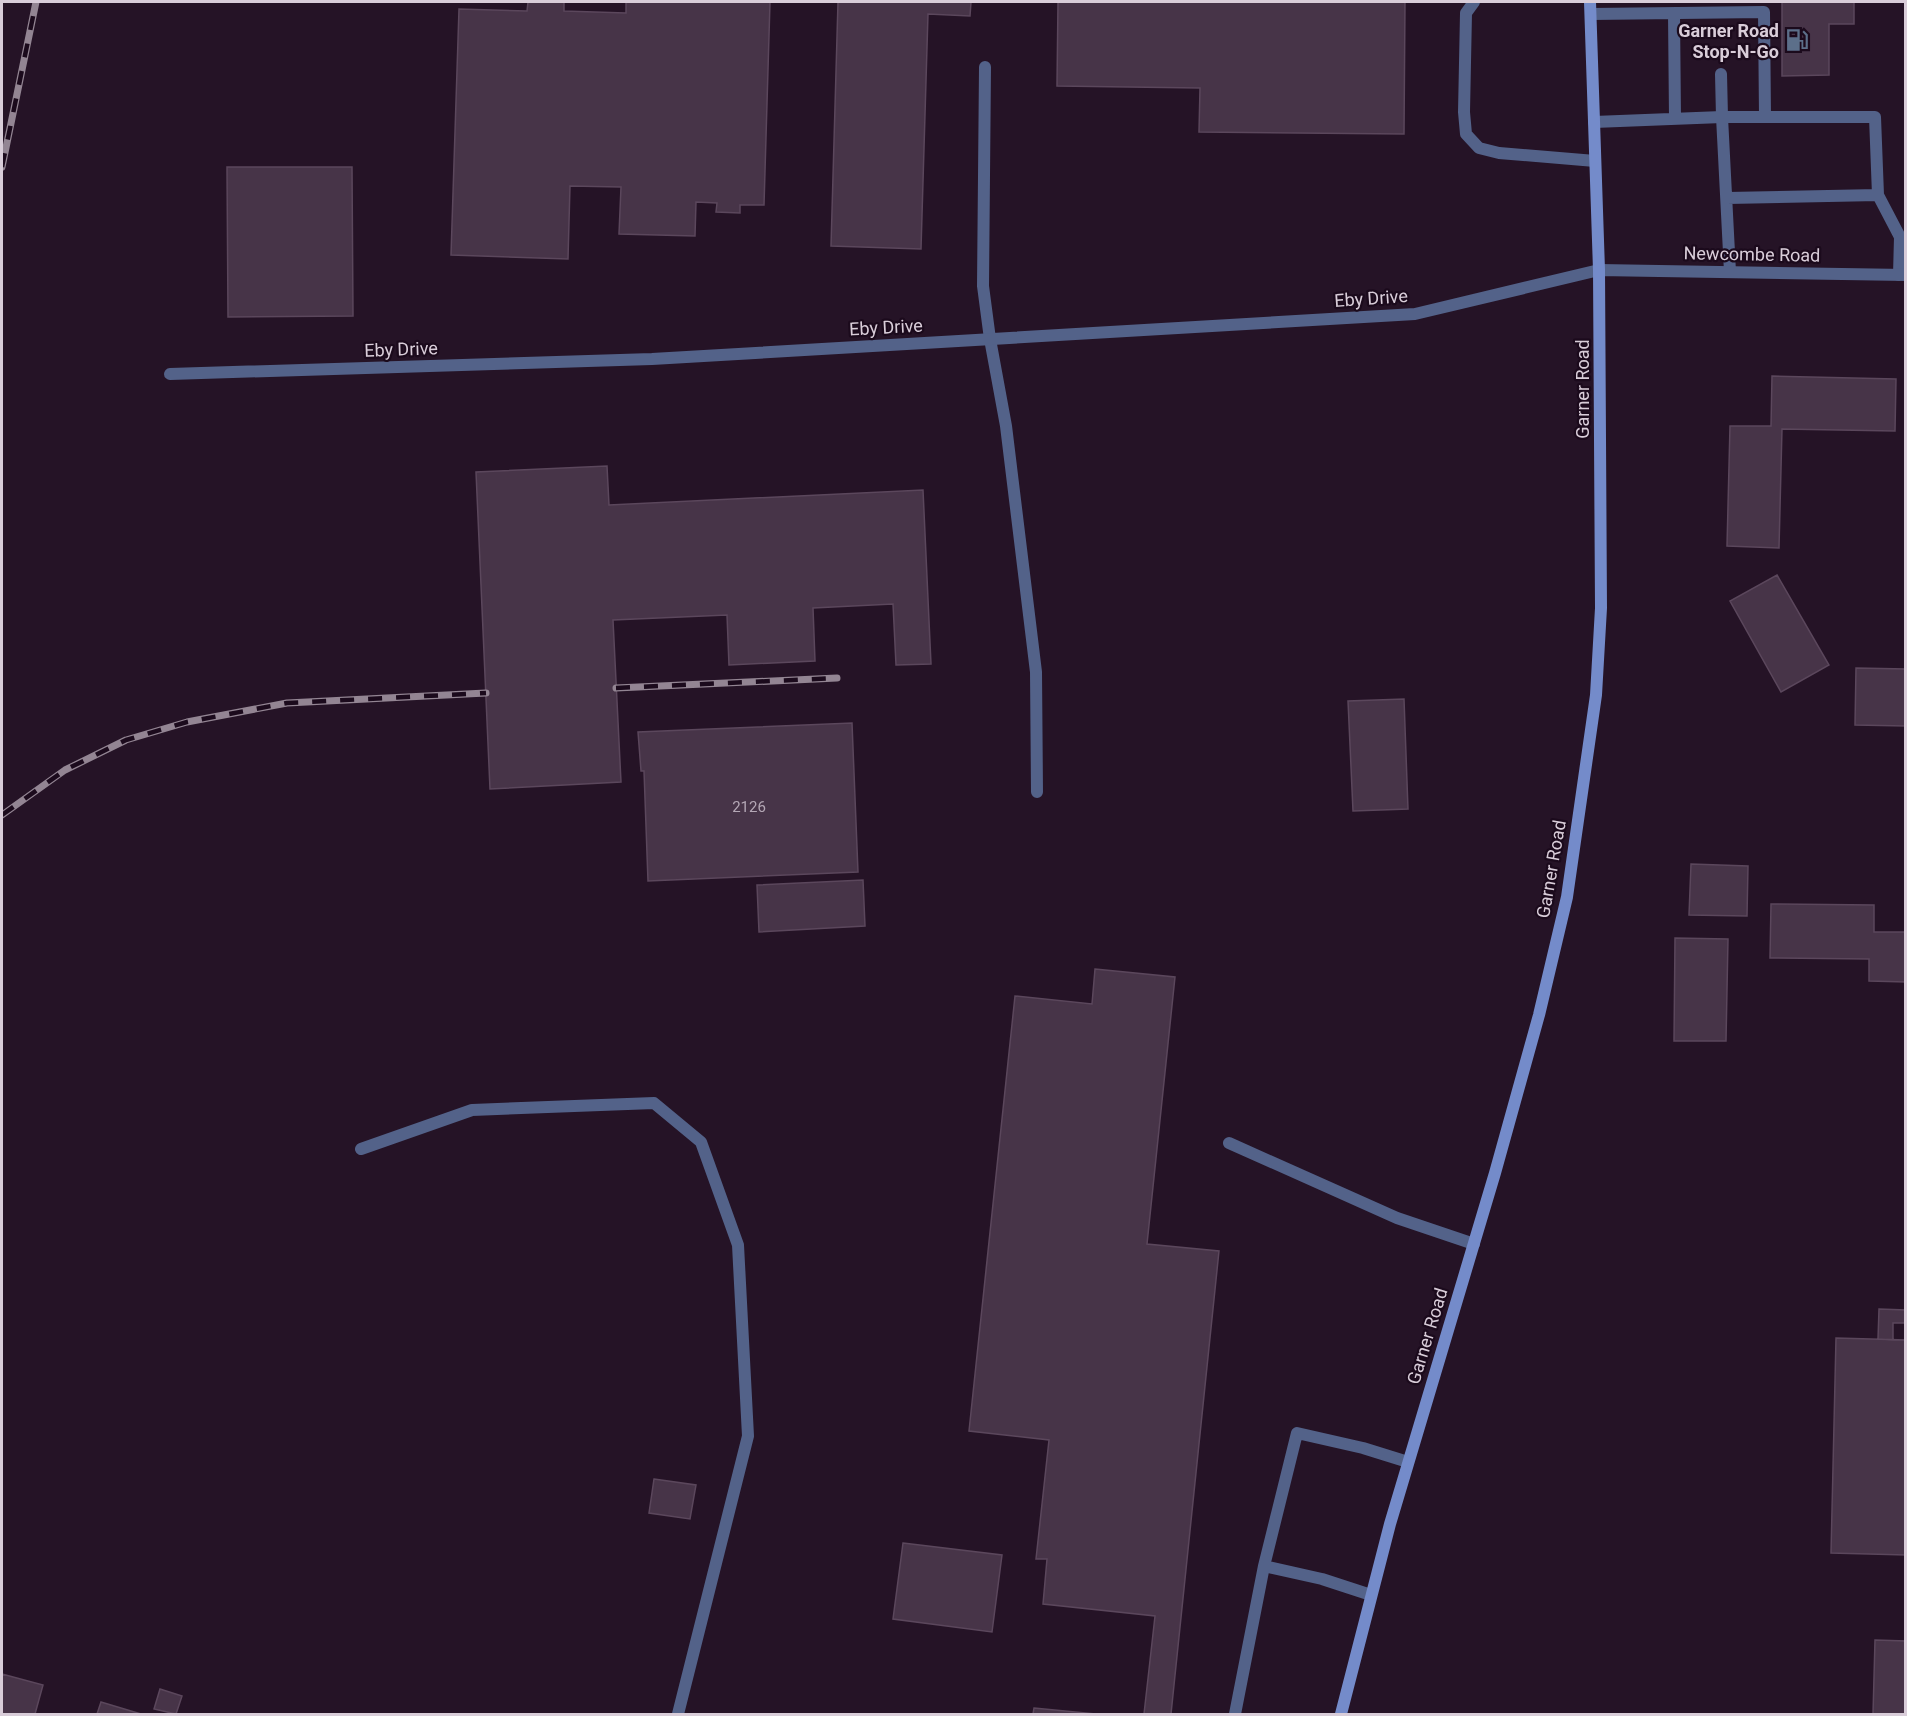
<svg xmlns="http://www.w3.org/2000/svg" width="1907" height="1716" font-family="Roboto,sans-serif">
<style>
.building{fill:#473448;stroke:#5b475c;stroke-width:1.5}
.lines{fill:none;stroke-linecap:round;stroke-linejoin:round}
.lane{stroke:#536289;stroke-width:12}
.street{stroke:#536289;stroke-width:12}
.secondary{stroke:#748bca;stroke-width:12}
.rail-casing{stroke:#938593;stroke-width:7}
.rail{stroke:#1b0a1c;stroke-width:4.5;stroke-dasharray:14;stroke-linecap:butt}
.labels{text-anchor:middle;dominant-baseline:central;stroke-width:4.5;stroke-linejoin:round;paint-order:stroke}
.number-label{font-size:15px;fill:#b4a7b5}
.poi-label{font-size:18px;font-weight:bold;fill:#d9cdd9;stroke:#1b0a1c;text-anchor:end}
.street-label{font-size:18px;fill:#d9cdd9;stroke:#1b0a1c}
</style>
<rect width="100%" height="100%" fill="#251326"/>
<path class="building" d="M 528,2 L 564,2 L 564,11 L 626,13 L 626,2 L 770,2 L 764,205 L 740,205 L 740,213 L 716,212 L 717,203 L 696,202 L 695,236 L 619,234 L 621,187 L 570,186 L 568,259 L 451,255 L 459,9 L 527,11 Z
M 838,2 L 971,2 L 970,16 L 928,14 L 921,249 L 831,246 Z
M 1058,2 L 1405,2 L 1404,134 L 1199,132 L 1200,88 L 1057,86 Z
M 1782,2 L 1854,2 L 1854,24 L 1829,24 L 1829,75 L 1782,76 Z
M 227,167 L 352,167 L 353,316 L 228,317 Z
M 1772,376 L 1896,379 L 1895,431 L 1782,429 L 1779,548 L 1727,546 L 1730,426 L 1771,426 Z
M 607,466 L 609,505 L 923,490 L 931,664 L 896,665 L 893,604 L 813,608 L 815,661 L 729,665 L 727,615 L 613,620 L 621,782 L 490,789 L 476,472 Z
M 1777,575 L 1829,665 L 1781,692 L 1730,601 Z
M 1856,668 L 1906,669 L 1906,726 L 1855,725 Z
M 1404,699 L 1408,809 L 1353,811 L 1348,701 Z
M 852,723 L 858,872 L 648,881 L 644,771 L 641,771 L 638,732 Z
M 1691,864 L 1748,866 L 1747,916 L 1689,915 Z
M 863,880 L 865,926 L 759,932 L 757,885 Z
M 1771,904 L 1874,905 L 1874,932 L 1906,932 L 1906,982 L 1869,981 L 1869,959 L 1770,958 Z
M 1675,938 L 1728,939 L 1726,1041 L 1674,1041 Z
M 1095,969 L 1175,977 L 1147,1244 L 1219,1251 L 1171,1714 L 1144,1714 L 1155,1616 L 1043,1604 L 1047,1559 L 1036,1559 L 1049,1440 L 969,1431 L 1015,996 L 1092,1004 Z
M 1879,1309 L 1906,1310 L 1906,1323 L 1893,1323 L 1893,1340 L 1878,1339 Z
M 1836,1338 L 1906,1340 L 1906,1555 L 1831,1553 Z
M 654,1479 L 696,1485 L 690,1519 L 649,1513 Z
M 903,1543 L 1002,1555 L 992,1632 L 893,1619 Z
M 1875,1640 L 1906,1641 L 1906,1714 L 1873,1714 Z
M 2,1674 L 43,1685 L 35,1714 L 2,1714 Z
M 160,1689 L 182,1696 L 176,1714 L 154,1709 Z
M 101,1702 L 141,1714 L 97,1714 Z
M 1034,1708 L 1096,1714 L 1033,1714 Z"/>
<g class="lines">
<path class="lane" d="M 1474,2 L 1466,13 L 1464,112 L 1466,134 L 1479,148 L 1499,153 L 1595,161
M 1591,14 L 1764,12 L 1765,117 L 1722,117 L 1721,74
M 1674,14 L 1675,119
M 985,67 L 983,286 L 990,339 L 1006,426 L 1036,672 L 1037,792
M 1594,122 L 1722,117 L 1730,272
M 1878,195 L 1900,237 L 1899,275
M 1727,198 L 1878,195 L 1875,117 L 1765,117
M 1229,1143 L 1397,1218 L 1474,1244
M 361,1149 L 472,1110 L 654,1103 L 701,1142 L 738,1245 L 748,1436 L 678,1714
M 1264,1566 L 1322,1579 L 1371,1595
M 1235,1714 L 1264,1566 L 1297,1433 L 1363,1448 L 1408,1462"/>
<path class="street" d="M 170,374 L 652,359 L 1415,314 L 1599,270 L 1906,275"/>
<path class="secondary" d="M 1341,1714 L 1390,1524 L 1495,1173 L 1539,1015 L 1567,897 L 1596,695 L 1601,608 L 1599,270 L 1590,2"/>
<g class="rail-casing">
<path id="rail" d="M 2,167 L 36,2
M 616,688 L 837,678
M 2,815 L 65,770 L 126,740 L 187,722 L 287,703 L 486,693"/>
</g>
<use href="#rail" class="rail"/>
</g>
<defs>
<g id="fuel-bare" transform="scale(1.8)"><path d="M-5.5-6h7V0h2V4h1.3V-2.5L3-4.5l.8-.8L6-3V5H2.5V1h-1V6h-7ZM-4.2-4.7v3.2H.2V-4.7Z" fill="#5c6f8a" stroke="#1b0a1c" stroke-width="2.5" paint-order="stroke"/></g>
</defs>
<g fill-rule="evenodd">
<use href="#fuel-bare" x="1797" y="40"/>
</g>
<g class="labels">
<g class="number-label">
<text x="749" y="807">2126</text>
</g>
<g class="poi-label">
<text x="1779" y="30">Garner Road<tspan x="1779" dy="21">Stop-N-Go</tspan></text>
</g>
<g class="street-label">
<text transform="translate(1752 254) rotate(1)">Newcombe Road</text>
<text transform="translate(1371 298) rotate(-4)">Eby Drive</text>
<text transform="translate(886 327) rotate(-3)">Eby Drive</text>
<text transform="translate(401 349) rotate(-2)">Eby Drive</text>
<text transform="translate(1582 389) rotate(-90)">Garner Road</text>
<text transform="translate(1551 869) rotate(-80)">Garner Road</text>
<text transform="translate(1427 1336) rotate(-73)">Garner Road</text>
</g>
</g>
<rect width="1907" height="1716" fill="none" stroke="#d9cdd9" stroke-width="6"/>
</svg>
